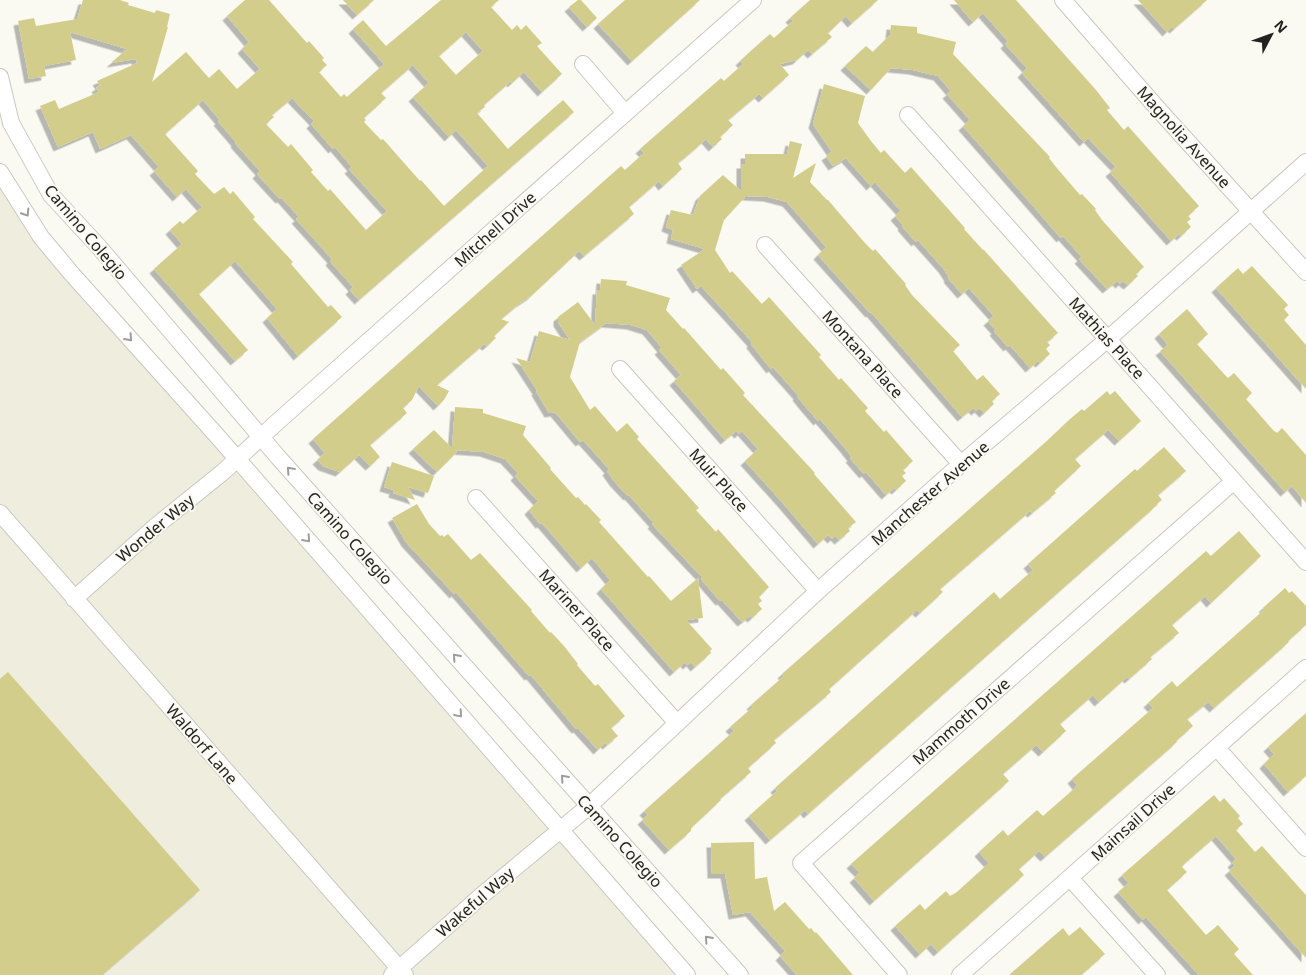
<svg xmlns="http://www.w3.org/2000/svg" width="1306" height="975" font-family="'Noto Sans',sans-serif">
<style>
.built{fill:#eeedde}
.building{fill:#d3cd8b;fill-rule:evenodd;filter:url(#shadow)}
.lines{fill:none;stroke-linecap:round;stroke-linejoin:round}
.minor-casing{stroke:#c8c8c1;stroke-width:18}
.minor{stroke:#fff;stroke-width:16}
.oneway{stroke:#9c9c9b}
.labels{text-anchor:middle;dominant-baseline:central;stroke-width:4;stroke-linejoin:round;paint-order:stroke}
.street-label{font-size:16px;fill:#232220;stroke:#fafaf2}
</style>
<defs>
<filter id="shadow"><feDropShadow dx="-4.5" dy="4.5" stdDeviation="0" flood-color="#0004"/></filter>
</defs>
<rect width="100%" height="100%" fill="#fafaf2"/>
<path class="built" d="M 0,176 L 41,237 L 687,975 L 0,975 Z"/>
<path class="building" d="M 83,0 L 120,0 L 129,3 L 128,5 L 155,13 L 156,10 L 170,14 L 167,27 L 168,27 L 152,82 L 186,52 L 209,78 L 219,69 L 237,89 L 260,69 L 242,49 L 249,42 L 227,16 L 245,0 L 269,0 L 307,43 L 309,41 L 324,58 L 322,60 L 327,65 L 319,72 L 341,97 L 344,94 L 347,97 L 384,64 L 353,29 L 363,20 L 386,46 L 441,0 L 499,0 L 491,7 L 512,30 L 517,25 L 521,30 L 526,25 L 542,43 L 537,46 L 562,74 L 542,92 L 524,72 L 512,83 L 511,81 L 484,105 L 485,107 L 477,113 L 508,149 L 563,100 L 574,112 L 359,300 L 350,290 L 353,287 L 330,261 L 332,259 L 296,219 L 299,217 L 282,198 L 280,199 L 257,174 L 260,171 L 235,143 L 236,142 L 218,121 L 220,120 L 203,100 L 165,134 L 198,171 L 195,174 L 214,194 L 224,187 L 230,194 L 233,191 L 255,217 L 253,219 L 293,262 L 291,264 L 328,307 L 331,305 L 342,317 L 298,356 L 267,318 L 277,309 L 235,261 L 199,294 L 248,350 L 235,361 L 154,269 L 182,244 L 170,230 L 180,221 L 183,224 L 202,207 L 186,189 L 177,197 L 154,171 L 159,167 L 131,135 L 100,149 L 93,132 L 58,147 L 40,106 L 55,100 L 59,109 L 99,92 L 96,88 L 100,85 L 97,81 L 137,63 L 136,59 L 111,63 L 127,49 L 70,32 L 76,60 L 44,66 L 46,76 L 29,79 L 18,21 L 34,18 L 36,26 L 77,19 ZM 466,32 L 483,51 L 456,75 L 439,56 ZM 413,65 L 429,83 L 413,97 L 449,137 L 456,130 L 488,166 L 444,206 L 421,180 L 420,181 L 383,139 L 381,140 L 364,122 L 366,120 L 364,118 L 386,98 L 381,93 ZM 292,98 L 314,121 L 311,124 L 333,149 L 335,147 L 352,167 L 349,169 L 387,211 L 366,230 L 330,189 L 328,191 L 311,172 L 313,170 L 291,144 L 288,147 L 266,124 L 274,117 L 272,115 Z
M 343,0 L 374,0 L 357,15 Z
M 578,0 L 581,0 L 597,18 L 587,27 L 569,7 Z
M 625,0 L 700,0 L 632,61 L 598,24 Z
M 810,0 L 878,0 L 852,23 L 846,16 L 828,33 L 832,37 L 812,54 L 808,50 L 797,60 L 780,64 L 789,75 L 763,98 L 759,94 L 728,120 L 733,125 L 720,137 L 722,139 L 713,147 L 706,139 L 695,149 L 678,163 L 682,169 L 663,186 L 659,181 L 629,207 L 634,214 L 584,256 L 579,251 L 531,296 L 519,304 L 501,319 L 509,322 L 494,336 L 496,338 L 487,346 L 484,344 L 437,385 L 449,391 L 444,400 L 438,406 L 419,386 L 412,400 L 403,408 L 407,413 L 370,445 L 380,457 L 370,466 L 359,455 L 340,472 L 323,466 L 317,460 L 325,453 L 313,439 L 621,166 L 625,170 L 644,153 L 640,149 L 721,78 L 724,81 L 743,64 L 740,61 L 753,49 L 770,34 L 774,38 L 793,21 L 790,18 Z
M 954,0 L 1016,0 L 1096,90 L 1110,108 L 1107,110 L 1124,130 L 1128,126 L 1199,206 L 1188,216 L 1191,219 L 1187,222 L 1191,227 L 1181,236 L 1179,234 L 1171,241 L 1110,172 L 1116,167 L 1088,138 L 1084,142 L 1022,73 L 1027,68 L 1005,44 L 1008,41 L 983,13 L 973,22 Z
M 1138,0 L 1207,0 L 1174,29 L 1172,27 L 1167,32 Z
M 891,25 L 917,27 L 917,33 L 956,42 L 953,54 L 1050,157 L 1049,158 L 1056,167 L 1080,195 L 1082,194 L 1096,209 L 1095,210 L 1102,220 L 1144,267 L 1136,274 L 1138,276 L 1128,285 L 1123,281 L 1120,284 L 1117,281 L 1107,289 L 1079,259 L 1082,257 L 1063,236 L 1061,238 L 963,126 L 970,120 L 947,94 L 951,91 L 938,76 L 913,70 L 891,68 L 871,90 L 845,66 L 866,46 L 873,52 L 890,35 Z
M 824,84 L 865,96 L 858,123 L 871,141 L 881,153 L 884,150 L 905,173 L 911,167 L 965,228 L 964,229 L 983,250 L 984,250 L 1058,333 L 1047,342 L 1050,345 L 1046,349 L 1050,354 L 1040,363 L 1038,361 L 1030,368 L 1010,345 L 1008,347 L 994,331 L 996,330 L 988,321 L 994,316 L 969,288 L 962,294 L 948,278 L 949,277 L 943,268 L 918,240 L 916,242 L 902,226 L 903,225 L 895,216 L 901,211 L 875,182 L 871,186 L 846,158 L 833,166 L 826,156 L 832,152 L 813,124 Z
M 790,141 L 802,144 L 793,178 L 816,163 L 810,182 L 827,200 L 828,200 L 865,243 L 873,251 L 875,249 L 906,284 L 905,285 L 912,295 L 960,345 L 953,351 L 977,380 L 983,375 L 1000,394 L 992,401 L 994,404 L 984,413 L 979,408 L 976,411 L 973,408 L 962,417 L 871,312 L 870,313 L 818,255 L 826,247 L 787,202 L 768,197 L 746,196 L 724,220 L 715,250 L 730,273 L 732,271 L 762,304 L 769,297 L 821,355 L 819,357 L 839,380 L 841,378 L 868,408 L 865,411 L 884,432 L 886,430 L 913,461 L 903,470 L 906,473 L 902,476 L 906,481 L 896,490 L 894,488 L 886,495 L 866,472 L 864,474 L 850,458 L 852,457 L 845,448 L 820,419 L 818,421 L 805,406 L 797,396 L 798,395 L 773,367 L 771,369 L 751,344 L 752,342 L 726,313 L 701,286 L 697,289 L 681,265 L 705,249 L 671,239 L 673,230 L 666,227 L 671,210 L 693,215 L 700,196 L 723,175 L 741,191 L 741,164 L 745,164 L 745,154 L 787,154 Z
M 1252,266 L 1288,305 L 1284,309 L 1289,315 L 1284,320 L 1306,345 L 1306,389 L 1216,288 L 1238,268 L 1243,274 Z
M 601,279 L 627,281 L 626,285 L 670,298 L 666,310 L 683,329 L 684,328 L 721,370 L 723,368 L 731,377 L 745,393 L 743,395 L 815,473 L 814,474 L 856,522 L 848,528 L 850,531 L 839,540 L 835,536 L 832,539 L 828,535 L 818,544 L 782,502 L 745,461 L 758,449 L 742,431 L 739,434 L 736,431 L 725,440 L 674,381 L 681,375 L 659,350 L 662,348 L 647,330 L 631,325 L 606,323 L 580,342 L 570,377 L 590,410 L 595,406 L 617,432 L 627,423 L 639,437 L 637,439 L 699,508 L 696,510 L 716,532 L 718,529 L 769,587 L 759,597 L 762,601 L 758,604 L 762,609 L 752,618 L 750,616 L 742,622 L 722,600 L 720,601 L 701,579 L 701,576 L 652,524 L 654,523 L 629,495 L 628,496 L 614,481 L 607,471 L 609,469 L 583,440 L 580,442 L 555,412 L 549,413 L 536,391 L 537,390 L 516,358 L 530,362 L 539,331 L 570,340 L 558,322 L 558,317 L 578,302 L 595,325 L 597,290 L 600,290 Z
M 1187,309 L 1208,334 L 1197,344 L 1225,375 L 1228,378 L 1234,373 L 1252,393 L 1246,399 L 1273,430 L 1277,433 L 1282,428 L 1306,455 L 1306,503 L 1292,486 L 1285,492 L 1160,351 L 1168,345 L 1159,334 Z
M 1107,391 L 1110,395 L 1115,391 L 1141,421 L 1119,441 L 1108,430 L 1075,459 L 1081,466 L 1054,491 L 1056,493 L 1032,513 L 1030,511 L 940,589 L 943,592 L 920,613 L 917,610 L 829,689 L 831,692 L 774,740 L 776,743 L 748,768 L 751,772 L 720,799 L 721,800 L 691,828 L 691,831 L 669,850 L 642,820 L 648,815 L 644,811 L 734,731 L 730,727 L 753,707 L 751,705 L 784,676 L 782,674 L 1048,440 L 1069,420 L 1082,409 L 1084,411 Z
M 455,407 L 483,409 L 483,413 L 526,426 L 523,435 L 551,468 L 550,469 L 576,498 L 578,497 L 585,505 L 586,504 L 601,520 L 599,522 L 648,577 L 649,576 L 671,601 L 698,578 L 703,618 L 686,620 L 712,649 L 710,651 L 711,653 L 695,667 L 691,662 L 687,665 L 685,662 L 674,672 L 601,589 L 610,580 L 592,558 L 581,568 L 542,523 L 540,524 L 529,510 L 538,501 L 515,476 L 518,473 L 505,459 L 484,452 L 455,450 L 457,452 L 437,472 L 413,449 L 434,430 L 452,448 Z
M 1164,447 L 1186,471 L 1158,495 L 1162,500 L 1157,504 L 1157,505 L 808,814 L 805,810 L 770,840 L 749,816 L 777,791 L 775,788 L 994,592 L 1000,599 L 1033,570 L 1028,564 L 1135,469 L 1137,471 Z
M 392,462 L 434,476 L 428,493 L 408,487 L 415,500 L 393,493 L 394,490 L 384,487 Z
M 417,504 L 429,524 L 440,536 L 442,535 L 444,537 L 448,534 L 471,560 L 480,553 L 532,610 L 531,611 L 550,633 L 551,632 L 564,646 L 578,664 L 577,665 L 595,686 L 598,684 L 625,716 L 611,728 L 618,736 L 607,745 L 605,743 L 598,750 L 578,728 L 576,729 L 531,675 L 529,676 L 456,592 L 454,594 L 406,542 L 392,518 Z
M 1239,531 L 1261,556 L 1211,603 L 1205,596 L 1172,625 L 1179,633 L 1150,657 L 1152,659 L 1129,679 L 1127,677 L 1099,702 L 1093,695 L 1060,724 L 1066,731 L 1043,752 L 1036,745 L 1003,774 L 1009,781 L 874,901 L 854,878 L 860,873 L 851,864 L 1206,551 L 1211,556 Z
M 1285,588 L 1289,593 L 1292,591 L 1306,606 L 1306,625 L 1288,641 L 1289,642 L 1214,708 L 1208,702 L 1187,719 L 1193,726 L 1176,741 L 1177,742 L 1045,857 L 1039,851 L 1019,869 L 1024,875 L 938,952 L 931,944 L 920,954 L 895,926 L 920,904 L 925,910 L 946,891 L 950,896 L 957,892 L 989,863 L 979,852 L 1003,830 L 1008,836 L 1037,810 L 1043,816 L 1075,788 L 1077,785 L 1072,779 L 1153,708 L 1148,703 L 1172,681 L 1177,687 L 1265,609 L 1263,608 Z
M 8,672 L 200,890 L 102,975 L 0,975 L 0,679 Z
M 1306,713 L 1306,776 L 1288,792 L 1264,764 L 1274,754 L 1268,747 Z
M 1214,795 L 1220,802 L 1224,798 L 1240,816 L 1238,818 L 1243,824 L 1236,830 L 1255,852 L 1262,846 L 1306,895 L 1306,958 L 1229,871 L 1235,866 L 1232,863 L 1236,859 L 1216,836 L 1185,863 L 1182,867 L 1187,872 L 1167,890 L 1206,935 L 1218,925 L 1239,949 L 1234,954 L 1253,975 L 1199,975 L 1146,917 L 1143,920 L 1118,892 L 1129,883 L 1122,875 Z
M 754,842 L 755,879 L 767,877 L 774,911 L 785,902 L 809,929 L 811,928 L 815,933 L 816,932 L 853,975 L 797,975 L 780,956 L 785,951 L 750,912 L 733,915 L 725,874 L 712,874 L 711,843 Z
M 1080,927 L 1105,954 L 1081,975 L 1009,975 L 1063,928 L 1069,936 Z"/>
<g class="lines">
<g class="minor-casing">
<path id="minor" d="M 1063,0 L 1158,109 L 1306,272
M 583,64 L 625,113
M 0,77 L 11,123 L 51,195 L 99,247 L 278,457 L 740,975
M 908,115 L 1306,562
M 0,172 L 41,237 L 71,273 L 219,438 L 687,975
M 765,245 L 961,464
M 620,369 L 818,591
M 476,498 L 677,723
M 0,513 L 405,975
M 74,599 L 156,526 L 223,472 L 275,424 L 753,0
M 1217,748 L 1306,848
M 1070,878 L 1157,975
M 392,975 L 481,896 L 589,806 L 818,591 L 961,464 L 1108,339 L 1306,162
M 899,975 L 801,863 L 1234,481
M 960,975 L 1306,668"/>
</g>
<use href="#minor" class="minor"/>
</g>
<defs><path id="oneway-chevron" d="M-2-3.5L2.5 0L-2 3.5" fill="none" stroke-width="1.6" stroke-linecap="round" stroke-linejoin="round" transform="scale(1.25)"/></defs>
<g class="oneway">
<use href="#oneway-chevron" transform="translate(26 213) rotate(57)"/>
<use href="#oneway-chevron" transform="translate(129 338) rotate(48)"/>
<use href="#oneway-chevron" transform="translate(290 470) rotate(-132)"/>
<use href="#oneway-chevron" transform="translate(307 539) rotate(49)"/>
<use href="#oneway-chevron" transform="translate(456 657) rotate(-132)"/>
<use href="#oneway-chevron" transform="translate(459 714) rotate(49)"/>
<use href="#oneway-chevron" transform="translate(564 778) rotate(-132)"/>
<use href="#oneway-chevron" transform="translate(708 939) rotate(-132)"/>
</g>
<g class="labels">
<g class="street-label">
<text transform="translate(1184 137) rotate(48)">Magnolia Avenue</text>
<text transform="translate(495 229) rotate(-42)">Mitchell Drive</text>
<text transform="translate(86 232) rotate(50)">Camino Colegio</text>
<text transform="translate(1107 338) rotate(48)">Mathias Place</text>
<text transform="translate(863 354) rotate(48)">Montana Place</text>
<text transform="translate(719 480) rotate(48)">Muir Place</text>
<text transform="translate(930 493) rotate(-41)">Manchester Avenue</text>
<text transform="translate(155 528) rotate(-40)">Wonder Way</text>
<text transform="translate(350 538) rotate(48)">Camino Colegio</text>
<text transform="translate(577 610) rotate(48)">Mariner Place</text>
<text transform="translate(961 721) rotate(-41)">Mammoth Drive</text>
<text transform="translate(202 744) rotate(49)">Waldorf Lane</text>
<text transform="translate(1133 822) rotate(-42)">Mainsail Drive</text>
<text transform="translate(620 841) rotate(48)">Camino Colegio</text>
<text transform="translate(475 902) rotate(-41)">Wakeful Way</text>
</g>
</g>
<g transform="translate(1271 35) rotate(49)" stroke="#fafaf2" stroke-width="4" paint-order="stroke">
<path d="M0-4L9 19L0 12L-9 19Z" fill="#232220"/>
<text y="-8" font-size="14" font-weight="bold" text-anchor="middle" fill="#232220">N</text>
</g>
</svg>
